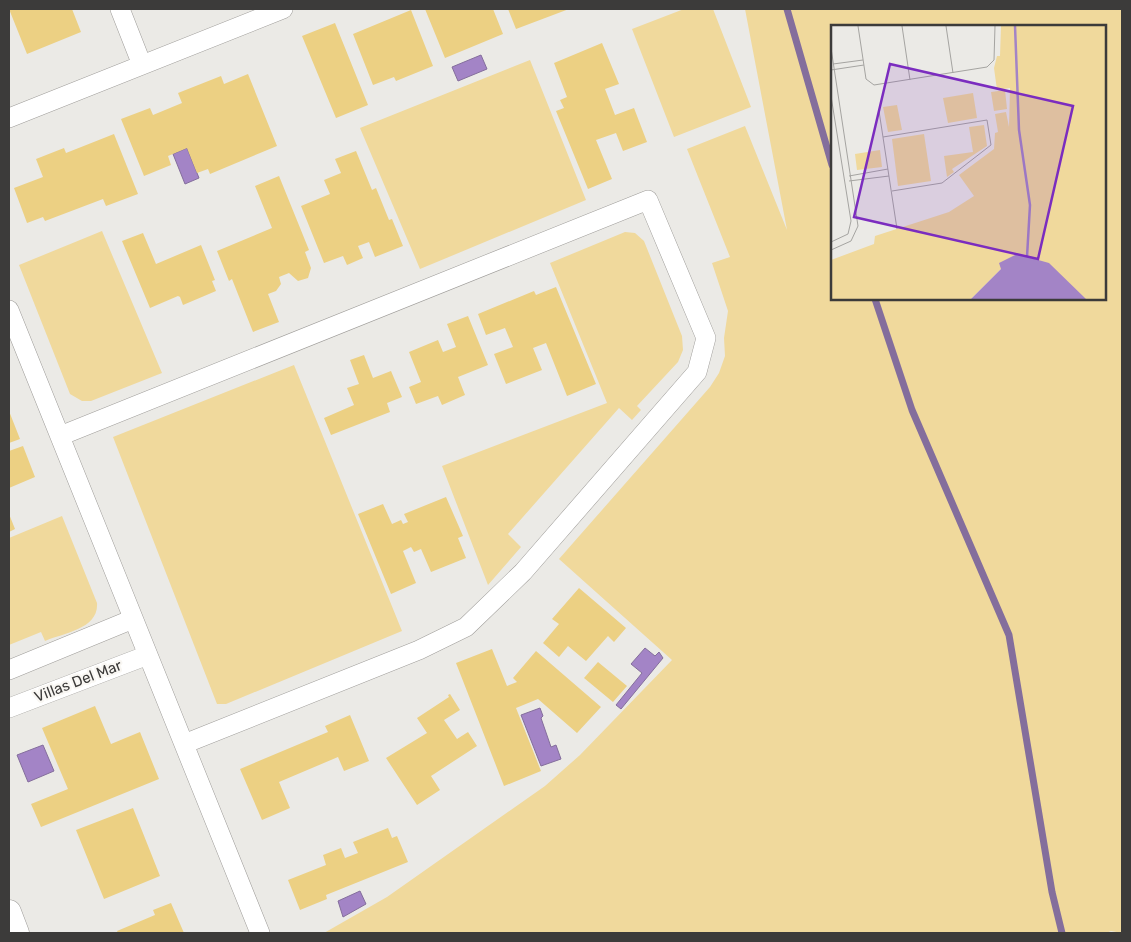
<svg xmlns="http://www.w3.org/2000/svg" width="1131" height="942" font-family="Rubik,sans-serif">
<style>
.green{fill:#f0d99c;fill-rule:evenodd}
.water{fill:#a384c6;stroke:#846e9c}
.lines{fill:none;stroke-linecap:round;stroke-linejoin:round}
.stream{stroke:#846e9c;stroke-width:7}
.building{fill:#ecd083}
.minor-casing{stroke:#9f9d9a;stroke-width:20}
.tertiary-casing{stroke:#9f9d9a;stroke-width:25}
.minor{stroke:#fff;stroke-width:19}
.tertiary{stroke:#fff;stroke-width:24}
.labels{text-anchor:middle;dominant-baseline:central;stroke-width:4.5;stroke-linejoin:round;paint-order:stroke}
.street-label{font-size:15px;fill:#3c3b3a;stroke:#f9f7f3}
.inset-river{fill:none;stroke:#a384c6;stroke-width:2.5}
.inset-road{fill:none;stroke:#a5a4a1;stroke-width:1}
.view{fill:#7b2cbf;fill-opacity:0.15;stroke:#7b2cbf;stroke-width:2.5}
.inset-edge{fill:none;stroke:#3c3b3a;stroke-width:2.5}
</style>
<rect width="100%" height="100%" fill="#ebeae6"/>
<path class="green" d="M 684,9 L 713,9 L 751,107 L 674,137 L 632,29 Z
M 745,9 L 1122,9 L 1122,933 L 1111,931 L 1106,933 L 324,933 L 387,897 L 545,786 L 580,755 L 672,660 L 559,559 L 710,387 L 719,373 L 725,356 L 724,338 L 728,311 L 712,263 L 730,257 L 687,149 L 745,126 L 787,230 ZM 832,26 L 1105,26 L 1105,299 L 832,299 Z
M 530,60 L 586,200 L 420,269 L 360,128 Z
M 102,231 L 162,373 L 91,401 L 82,401 L 70,394 L 19,265 Z
M 625,232 L 635,233 L 644,241 L 682,336 L 683,350 L 678,362 L 637,406 L 641,410 L 632,420 L 619,408 L 508,534 L 521,547 L 488,585 L 442,466 L 607,403 L 550,263 Z
M 294,365 L 402,631 L 226,704 L 217,704 L 113,437 Z
M 62,516 L 97,603 C 99,629 64,633 45,641 L 41,632 L 9,645 L 9,538 Z"/>
<path class="water" d="M 481,55 L 487,69 L 458,81 L 452,67 Z
M 187,148 L 199,178 L 185,184 L 173,154 Z
M 645,648 L 655,656 L 659,652 L 663,658 L 621,709 L 616,705 L 642,673 L 631,664 Z
M 540,708 L 543,716 L 541,718 L 551,747 L 556,745 L 561,759 L 541,766 L 521,715 Z
M 43,745 L 54,771 L 28,782 L 17,755 Z
M 360,891 L 366,904 L 343,917 L 338,901 Z"/>
<g class="lines">
<path class="stream" d="M 787,9 L 832,165
M 875,299 L 912,410 L 1009,635 L 1052,892 L 1062,933"/>
</g>
<path class="building" d="M 9,9 L 72,9 L 81,32 L 27,54 Z
M 425,9 L 493,9 L 503,34 L 445,58 Z
M 508,9 L 569,9 L 516,29 Z
M 411,10 L 433,66 L 396,81 L 394,77 L 373,85 L 353,34 Z
M 335,23 L 368,105 L 336,118 L 302,36 Z
M 602,43 L 619,84 L 605,89 L 615,115 L 634,108 L 647,142 L 623,151 L 616,133 L 596,140 L 612,179 L 588,189 L 556,111 L 564,108 L 560,100 L 567,97 L 554,63 Z
M 248,74 L 277,146 L 210,174 L 208,169 L 197,173 L 187,148 L 168,156 L 171,165 L 144,176 L 121,119 L 150,108 L 153,115 L 182,103 L 178,93 L 221,76 L 224,84 Z
M 114,134 L 138,194 L 106,206 L 103,199 L 45,221 L 43,217 L 27,223 L 14,188 L 43,177 L 36,159 L 64,148 L 66,153 Z
M 356,151 L 372,190 L 376,188 L 389,220 L 392,219 L 403,246 L 375,257 L 369,242 L 358,246 L 363,258 L 347,265 L 343,256 L 324,263 L 301,206 L 330,194 L 324,180 L 341,173 L 335,159 Z
M 279,176 L 309,250 L 305,252 L 311,268 L 308,278 L 298,281 L 289,273 L 279,277 L 281,284 L 276,291 L 268,294 L 279,322 L 253,332 L 232,279 L 229,281 L 217,251 L 272,228 L 255,186 Z
M 143,233 L 156,264 L 201,245 L 215,280 L 212,281 L 216,291 L 183,305 L 180,297 L 178,296 L 150,308 L 122,241 Z
M 556,287 L 596,384 L 567,396 L 546,343 L 533,348 L 542,370 L 506,384 L 494,354 L 513,347 L 505,328 L 486,335 L 478,314 L 534,291 L 536,295 Z
M 468,316 L 488,365 L 458,377 L 465,395 L 442,405 L 438,396 L 416,404 L 409,387 L 421,382 L 409,352 L 438,340 L 443,352 L 456,347 L 447,324 Z
M 364,355 L 373,378 L 391,371 L 402,397 L 387,403 L 390,412 L 331,435 L 324,418 L 354,405 L 347,388 L 359,384 L 350,360 Z
M 9,411 L 20,439 L 9,443 Z
M 23,446 L 35,477 L 9,488 L 9,451 Z
M 446,497 L 463,536 L 458,538 L 466,558 L 431,572 L 421,549 L 414,552 L 411,547 L 403,551 L 416,583 L 391,594 L 358,514 L 383,504 L 392,524 L 401,520 L 403,524 L 408,522 L 404,514 Z
M 9,514 L 15,529 L 9,532 Z
M 579,588 L 626,628 L 614,642 L 608,636 L 586,661 L 568,646 L 559,657 L 543,643 L 559,624 L 552,619 Z
M 492,649 L 507,686 L 517,682 L 513,678 L 536,651 L 601,707 L 577,733 L 538,699 L 516,708 L 541,771 L 504,786 L 456,663 Z
M 598,662 L 627,686 L 613,702 L 584,678 Z
M 450,694 L 460,710 L 444,720 L 457,739 L 468,732 L 477,746 L 431,776 L 440,790 L 417,805 L 386,758 L 427,733 L 417,718 L 449,697 L 448,695 Z
M 95,706 L 111,744 L 140,732 L 159,779 L 41,827 L 31,804 L 68,789 L 42,728 Z
M 350,715 L 369,761 L 344,771 L 338,757 L 279,782 L 290,808 L 262,820 L 240,769 L 328,732 L 325,726 Z
M 133,808 L 160,876 L 104,899 L 76,830 Z
M 388,828 L 392,838 L 397,836 L 408,862 L 326,895 L 327,899 L 300,910 L 288,880 L 326,865 L 323,855 L 341,848 L 345,858 L 358,853 L 353,842 Z
M 171,903 L 184,933 L 118,933 L 117,931 L 155,915 L 153,910 Z"/>
<g class="lines">
<g class="minor-casing">
<path id="minor" d="M 120,9 L 142,65
M 9,118 L 283,9
M 9,310 L 260,933
M 60,436 L 648,200 L 706,338 L 697,372 L 523,572 L 466,627 L 419,650 L 184,744
M 9,670 L 133,619
M 9,708 L 148,655"/>
</g>
<g class="tertiary-casing">
<path id="tertiary" d="M 9,912 L 17,933"/>
</g>
<use href="#minor" class="minor"/>
<use href="#tertiary" class="tertiary"/>
</g>
<g class="labels">
<g class="street-label">
<text transform="translate(78 681) rotate(-21)">Villas Del Mar</text>
</g>
</g>
<g transform="translate(831 25)">
<rect width="275" height="275" fill="#ebeae6"/>
<path d="M 170,1 L 275,1 L 275,274 L 229,274 L 170,244 L 140,274 L 0,274 L 0,235 L 43,219 L 44,211 L 118,187 L 143,171 L 128,150 L 163,124 L 164,108 L 167,107 L 164,89 L 175,87 L 178,102 L 179,63 L 166,65 L 163,43 L 166,31 L 169,31 ZM 174,65 L 176,84 L 163,86 L 160,67 ZM 142,68 L 146,93 L 117,98 L 112,73 ZM 66,80 L 71,105 L 57,107 L 52,82 ZM 153,100 L 156,121 L 121,144 L 123,147 L 116,152 L 113,131 L 142,127 L 138,102 ZM 93,109 L 100,156 L 67,161 L 61,114 ZM 49,125 L 51,142 L 26,145 L 24,129 Z" fill="#f0d99c"/>
<path d="M 186,229 L 218,238 L 255,274 L 140,274 L 170,244 L 168,238 Z" fill="#a384c6"/>
<path class="inset-river" d="M 184,1 L 188,105 L 199,180 L 196,232"/>
<path class="inset-road" d="M 27,1 L 35,54 L 43,60 L 156,42 L 163,35 L 164,1M 71,1 L 79,55M 115,1 L 122,48M 0,23 L 27,201 L 20,216 L 0,225M 2,39 L 32,35M 0,45 L 33,40M 0,71 L 20,196 L 17,209 L 0,217M 48,86 L 66,204M 52,112 L 156,95 L 160,120 L 111,158 L 61,166M 18,151 L 57,144M 18,156 L 58,151"/>
<path class="view" d="M 59,39 L 242,81 L 207,234 L 23,192 Z"/>
<rect width="275" height="275" class="inset-edge"/>
</g>
<rect width="1131" height="942" fill="none" stroke="#3c3b3a" stroke-width="20"/>
</svg>
